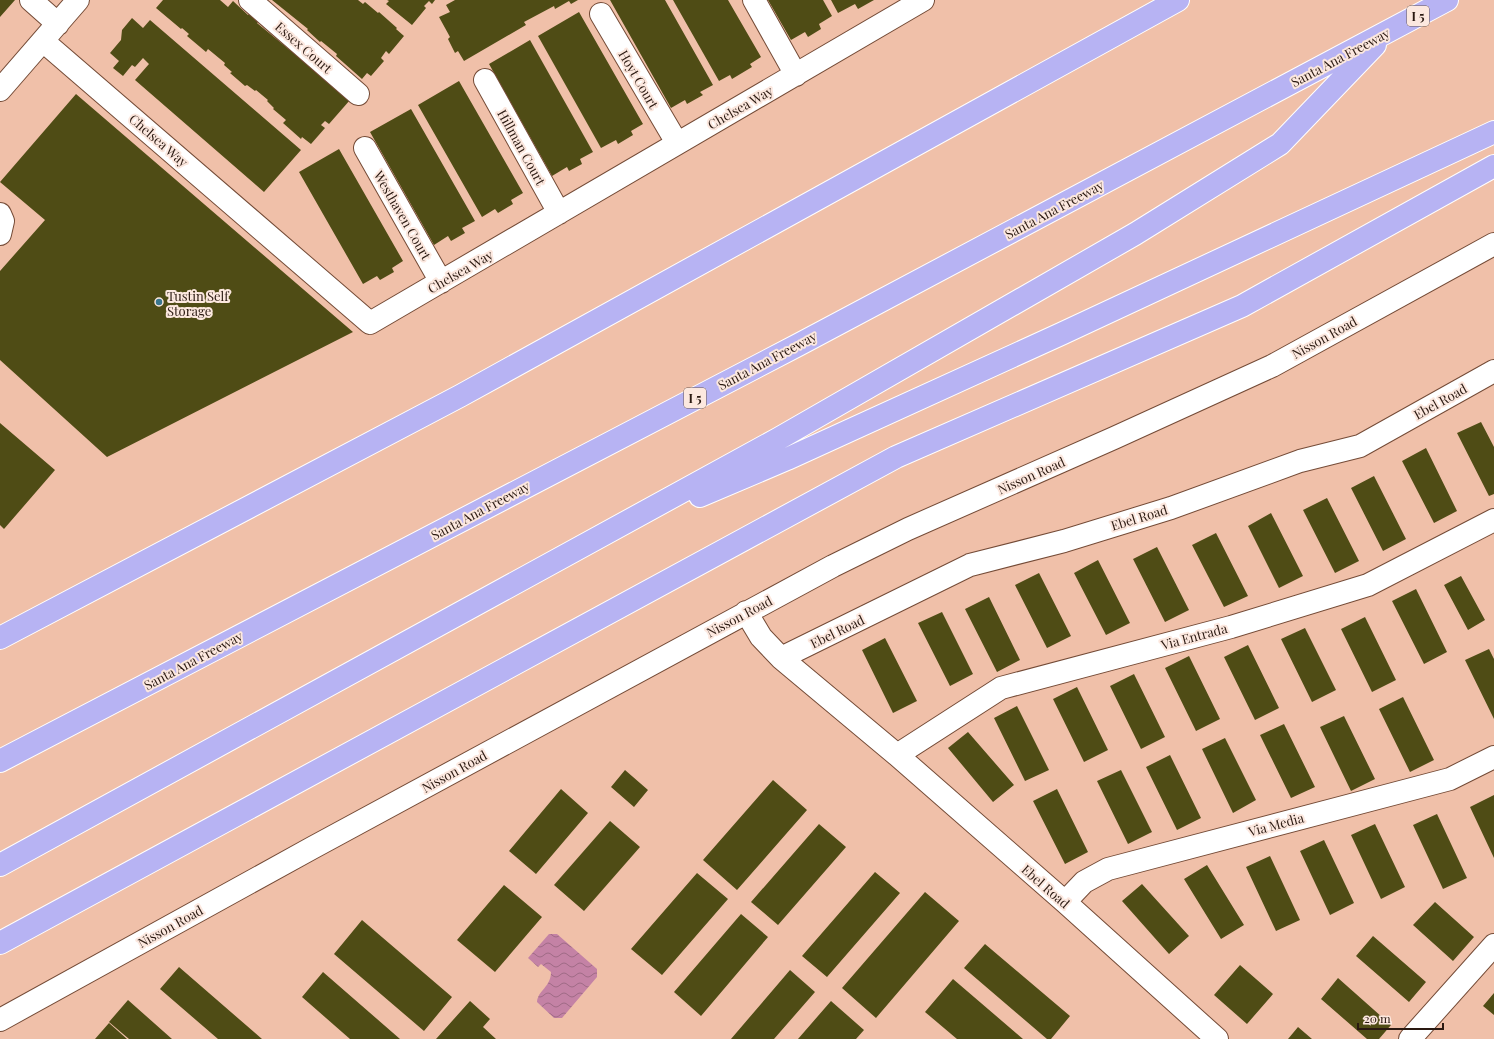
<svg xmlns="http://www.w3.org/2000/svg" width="1494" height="1039" font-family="'Playfair Display',serif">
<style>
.water{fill:url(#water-waves)}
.building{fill:#4f4c15}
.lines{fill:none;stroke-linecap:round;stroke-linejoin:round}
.minor-casing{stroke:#744b37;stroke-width:24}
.highway-casing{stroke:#fff;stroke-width:24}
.minor{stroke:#fff;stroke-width:22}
.highway{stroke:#b7b3f3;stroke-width:22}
.poi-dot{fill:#3a768d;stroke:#fce8df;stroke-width:1.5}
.labels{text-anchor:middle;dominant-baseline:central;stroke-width:4;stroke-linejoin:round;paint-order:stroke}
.shield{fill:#fce8df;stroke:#69574f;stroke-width:1}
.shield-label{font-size:12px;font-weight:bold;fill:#2a1911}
.street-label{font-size:13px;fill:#2a1911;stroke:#fce8df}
.poi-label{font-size:13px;fill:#2a1911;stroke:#fce8df;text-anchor:start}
</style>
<defs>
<pattern id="water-waves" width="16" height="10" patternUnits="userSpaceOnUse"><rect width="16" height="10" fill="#c482a5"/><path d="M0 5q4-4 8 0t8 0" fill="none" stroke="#9f6a85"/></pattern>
</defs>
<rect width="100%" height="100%" fill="#f0c0a9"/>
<path class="water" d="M 549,934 L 557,934 L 597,969 L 597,977 L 562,1018 L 554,1018 L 537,1002 C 538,990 551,987 551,972 L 541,964 L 538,967 L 528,958 Z"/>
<path class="building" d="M 0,0 L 15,0 L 0,17 Z
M 163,0 L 220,0 L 228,7 L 233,1 L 248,15 L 250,13 L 259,21 L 257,23 L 291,51 L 292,50 L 323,78 L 324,77 L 350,100 L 329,124 L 325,121 L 321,125 L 325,128 L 311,144 L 302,137 L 301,139 L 283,123 L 286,120 L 273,109 L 274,108 L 267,101 L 268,100 L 256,90 L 255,91 L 247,85 L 245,86 L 230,73 L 232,72 L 224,65 L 225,63 L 208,49 L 206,52 L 187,36 L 189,34 L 182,28 L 181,29 L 156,8 Z
M 272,0 L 358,0 L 363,4 L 365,2 L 378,13 L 379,12 L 397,28 L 396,29 L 404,36 L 389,54 L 386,51 L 381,58 L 384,61 L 371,76 L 367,73 L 362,79 L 336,56 L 337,54 L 321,41 L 320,42 L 307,30 L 308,29 Z
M 387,0 L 435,0 L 432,4 L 429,1 L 424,6 L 426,8 L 412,25 L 386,4 L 389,1 Z
M 455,0 L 578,0 L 571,4 L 569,1 L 555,9 L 554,6 L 524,22 L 526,25 L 464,61 L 458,51 L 455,53 L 448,39 L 450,37 L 439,17 L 450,12 L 446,5 Z
M 610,0 L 665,0 L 713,85 L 700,92 L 703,95 L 687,104 L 685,100 L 671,108 Z
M 673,0 L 728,0 L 761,57 L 750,64 L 752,67 L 732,79 L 730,75 L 719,81 Z
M 768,0 L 823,0 L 832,16 L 819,24 L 821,29 L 808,37 L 805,32 L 791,40 Z
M 831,0 L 874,0 L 858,9 L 855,4 L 838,13 Z
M 579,12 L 643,124 L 631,131 L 633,135 L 618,144 L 616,140 L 601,148 L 538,36 Z
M 132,18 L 143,28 L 150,20 L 301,150 L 264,192 L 135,80 L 149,64 L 143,58 L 135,67 L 132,65 L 123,76 L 113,68 L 119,61 L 110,53 L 121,40 L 122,30 Z
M 530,40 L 593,152 L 580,159 L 582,164 L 569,171 L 567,167 L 552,176 L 489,64 Z
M 459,81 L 523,193 L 511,200 L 513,204 L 498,213 L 495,209 L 482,217 L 418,105 Z
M 76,94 L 353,332 L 107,457 L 0,360 L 0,271 L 45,220 L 0,182 Z
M 411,109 L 475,221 L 462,228 L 465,233 L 451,241 L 448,236 L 434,245 L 370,132 Z
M 339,149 L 403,261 L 392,268 L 394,272 L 380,280 L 377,276 L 363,284 L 299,172 Z
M 1481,422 L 1494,447 L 1494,494 L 1489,496 L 1457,433 Z
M 0,423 L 55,470 L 4,529 L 0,525 Z
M 1426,448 L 1457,511 L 1434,523 L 1402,461 Z
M 1374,476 L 1406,539 L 1383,551 L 1351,488 Z
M 1327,498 L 1359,561 L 1335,573 L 1303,510 Z
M 1271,513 L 1303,576 L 1279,588 L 1248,526 Z
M 1216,533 L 1248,596 L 1224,607 L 1192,545 Z
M 1157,547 L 1189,610 L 1165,622 L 1133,559 Z
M 1098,560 L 1130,623 L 1106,635 L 1074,573 Z
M 1039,573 L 1071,636 L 1047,648 L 1015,585 Z
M 1461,576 L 1485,620 L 1468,630 L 1444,585 Z
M 1416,589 L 1447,652 L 1424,664 L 1392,601 Z
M 989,597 L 1020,660 L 997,672 L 965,609 Z
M 942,612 L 973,674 L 950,686 L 918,623 Z
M 1365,617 L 1396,680 L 1372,692 L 1341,629 Z
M 1305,628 L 1336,690 L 1312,702 L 1281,639 Z
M 885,638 L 917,701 L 893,713 L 862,650 Z
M 1248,645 L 1279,708 L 1255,720 L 1224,657 Z
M 1489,649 L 1494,659 L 1494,719 L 1465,660 Z
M 1189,656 L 1220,719 L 1196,731 L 1165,668 Z
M 1134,674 L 1165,737 L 1141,749 L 1110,686 Z
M 1077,687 L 1108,750 L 1084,762 L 1053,699 Z
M 1403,697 L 1434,760 L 1410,772 L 1379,709 Z
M 1017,706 L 1049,770 L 1025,781 L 994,718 Z
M 1344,716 L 1375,779 L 1351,791 L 1320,727 Z
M 1284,724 L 1315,787 L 1291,798 L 1260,735 Z
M 968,732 L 1014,785 L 993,802 L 948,748 Z
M 1225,738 L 1256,800 L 1233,813 L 1202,749 Z
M 1170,755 L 1201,818 L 1177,830 L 1146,767 Z
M 625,770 L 648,790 L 634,807 L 611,787 Z
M 1121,770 L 1152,832 L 1128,844 L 1097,781 Z
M 773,780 L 807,810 L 737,890 L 703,860 Z
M 561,789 L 588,813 L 536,874 L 509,851 Z
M 1057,789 L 1088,852 L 1065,864 L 1033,801 Z
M 1494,795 L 1494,858 L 1470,807 Z
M 1437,814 L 1467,878 L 1443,889 L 1413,825 Z
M 610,821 L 640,847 L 584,911 L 554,885 Z
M 819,824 L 846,847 L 778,925 L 751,902 Z
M 1375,824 L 1405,887 L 1381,899 L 1351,835 Z
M 1324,840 L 1354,903 L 1330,915 L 1300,851 Z
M 1270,856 L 1300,920 L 1276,931 L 1246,867 Z
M 1207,865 L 1244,925 L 1221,939 L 1184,879 Z
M 875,872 L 900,893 L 827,977 L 802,956 Z
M 697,873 L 728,899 L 662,975 L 631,949 Z
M 1142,884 L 1189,936 L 1169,954 L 1122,901 Z
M 504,885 L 542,917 L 495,972 L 457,940 Z
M 925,892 L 959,921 L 876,1018 L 842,988 Z
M 1435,902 L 1474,937 L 1453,961 L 1413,925 Z
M 741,914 L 768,937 L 701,1016 L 674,992 Z
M 362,920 L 452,997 L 424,1031 L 334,954 Z
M 1373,936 L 1426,982 L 1409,1002 L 1356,956 Z
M 985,944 L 1070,1016 L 1051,1039 L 1047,1039 L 964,968 Z
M 1240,965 L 1273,994 L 1247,1024 L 1214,995 Z
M 179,967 L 262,1039 L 218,1039 L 160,989 Z
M 790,970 L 815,992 L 774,1039 L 731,1039 Z
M 323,972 L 400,1039 L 350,1039 L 302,997 Z
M 1338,978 L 1391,1025 L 1379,1039 L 1367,1039 L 1321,999 Z
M 953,979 L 1023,1039 L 957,1039 L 925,1012 Z
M 1494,993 L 1494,1015 L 1483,1006 Z
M 128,1000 L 172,1039 L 129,1039 L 109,1022 Z
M 470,1001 L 490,1019 L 483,1027 L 496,1039 L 436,1039 Z
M 831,1001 L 864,1030 L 856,1039 L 798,1039 Z
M 109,1023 L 127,1039 L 95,1039 Z
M 1298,1027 L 1312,1039 L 1288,1039 Z"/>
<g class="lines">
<g class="minor-casing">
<path id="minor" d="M 31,0 L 58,24
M 250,0 L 358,94
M 754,0 L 796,75
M 601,14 L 677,143
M 43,41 L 370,323 L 923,0
M 485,80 L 559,213
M 0,90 L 78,0
M 365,148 L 441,282
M 0,214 L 3,221 L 0,234
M 746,612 L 761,637 L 781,658 L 897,755 L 1065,902 L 1217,1039
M 781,658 L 970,565 L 1064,541 L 1171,508 L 1300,461 L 1360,446 L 1494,371
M 897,755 L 1001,688 L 1231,627 L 1368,585 L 1494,520
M 1065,902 L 1084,882 L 1108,869 L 1450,779 L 1494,757
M 0,1020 L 312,848 L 833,566 L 908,529 L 1114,438 L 1272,366 L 1494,244
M 1410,1039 L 1494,945"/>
</g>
<g class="highway-casing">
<path id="highway" d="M 700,496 L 787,459 L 1061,334 L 1494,132
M 0,638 L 460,396 L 1178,0
M 0,761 L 798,345 L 1447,0
M 0,865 L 778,439 L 1135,234 L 1280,144 L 1375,45
M 0,943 L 896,457 L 1242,306 L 1494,166"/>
</g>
<use href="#minor" class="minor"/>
<use href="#highway" class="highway"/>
</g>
<circle class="poi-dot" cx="159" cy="302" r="4"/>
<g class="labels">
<g class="shield">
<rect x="1407" y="6" width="22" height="20" rx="3"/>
<rect x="684" y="388" width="22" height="20" rx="3"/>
</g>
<g class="shield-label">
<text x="1418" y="16">I 5</text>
<text x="695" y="398">I 5</text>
</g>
<g class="street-label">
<text transform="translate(304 47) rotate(41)">Essex Court</text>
<text transform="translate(1340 57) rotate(-28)">Santa Ana Freeway</text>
<text transform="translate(639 79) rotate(60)">Hoyt Court</text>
<text transform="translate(740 107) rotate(-30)">Chelsea Way</text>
<text transform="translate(159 140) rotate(41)">Chelsea Way</text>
<text transform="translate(522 147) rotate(61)">Hillman Court</text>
<text transform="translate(1054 209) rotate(-28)">Santa Ana Freeway</text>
<text transform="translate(403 215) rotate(60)">Westhaven Court</text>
<text transform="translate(460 271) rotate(-30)">Chelsea Way</text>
<text transform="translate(1324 337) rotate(-29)">Nisson Road</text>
<text transform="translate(767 360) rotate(-28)">Santa Ana Freeway</text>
<text transform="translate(1440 401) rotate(-29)">Ebel Road</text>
<text transform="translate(1031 475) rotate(-24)">Nisson Road</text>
<text transform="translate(480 510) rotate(-28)">Santa Ana Freeway</text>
<text transform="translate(1139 517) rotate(-17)">Ebel Road</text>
<text transform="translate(739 616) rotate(-28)">Nisson Road</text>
<text transform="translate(837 631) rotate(-26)">Ebel Road</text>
<text transform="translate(1194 636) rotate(-15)">Via Entrada</text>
<text transform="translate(193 660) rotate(-28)">Santa Ana Freeway</text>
<text transform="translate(454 771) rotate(-29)">Nisson Road</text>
<text transform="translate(1276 824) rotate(-15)">Via Media</text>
<text transform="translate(1046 886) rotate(41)">Ebel Road</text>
<text transform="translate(170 926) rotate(-29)">Nisson Road</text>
</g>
<g class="poi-label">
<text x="167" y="295">Tustin Self<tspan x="167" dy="15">Storage</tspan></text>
</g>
</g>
<path d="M1358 1023v6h85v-6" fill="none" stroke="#2a1911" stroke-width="2"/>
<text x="1364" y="1023" font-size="12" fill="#2a1911" stroke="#fce8df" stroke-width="3" paint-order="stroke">20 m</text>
</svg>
